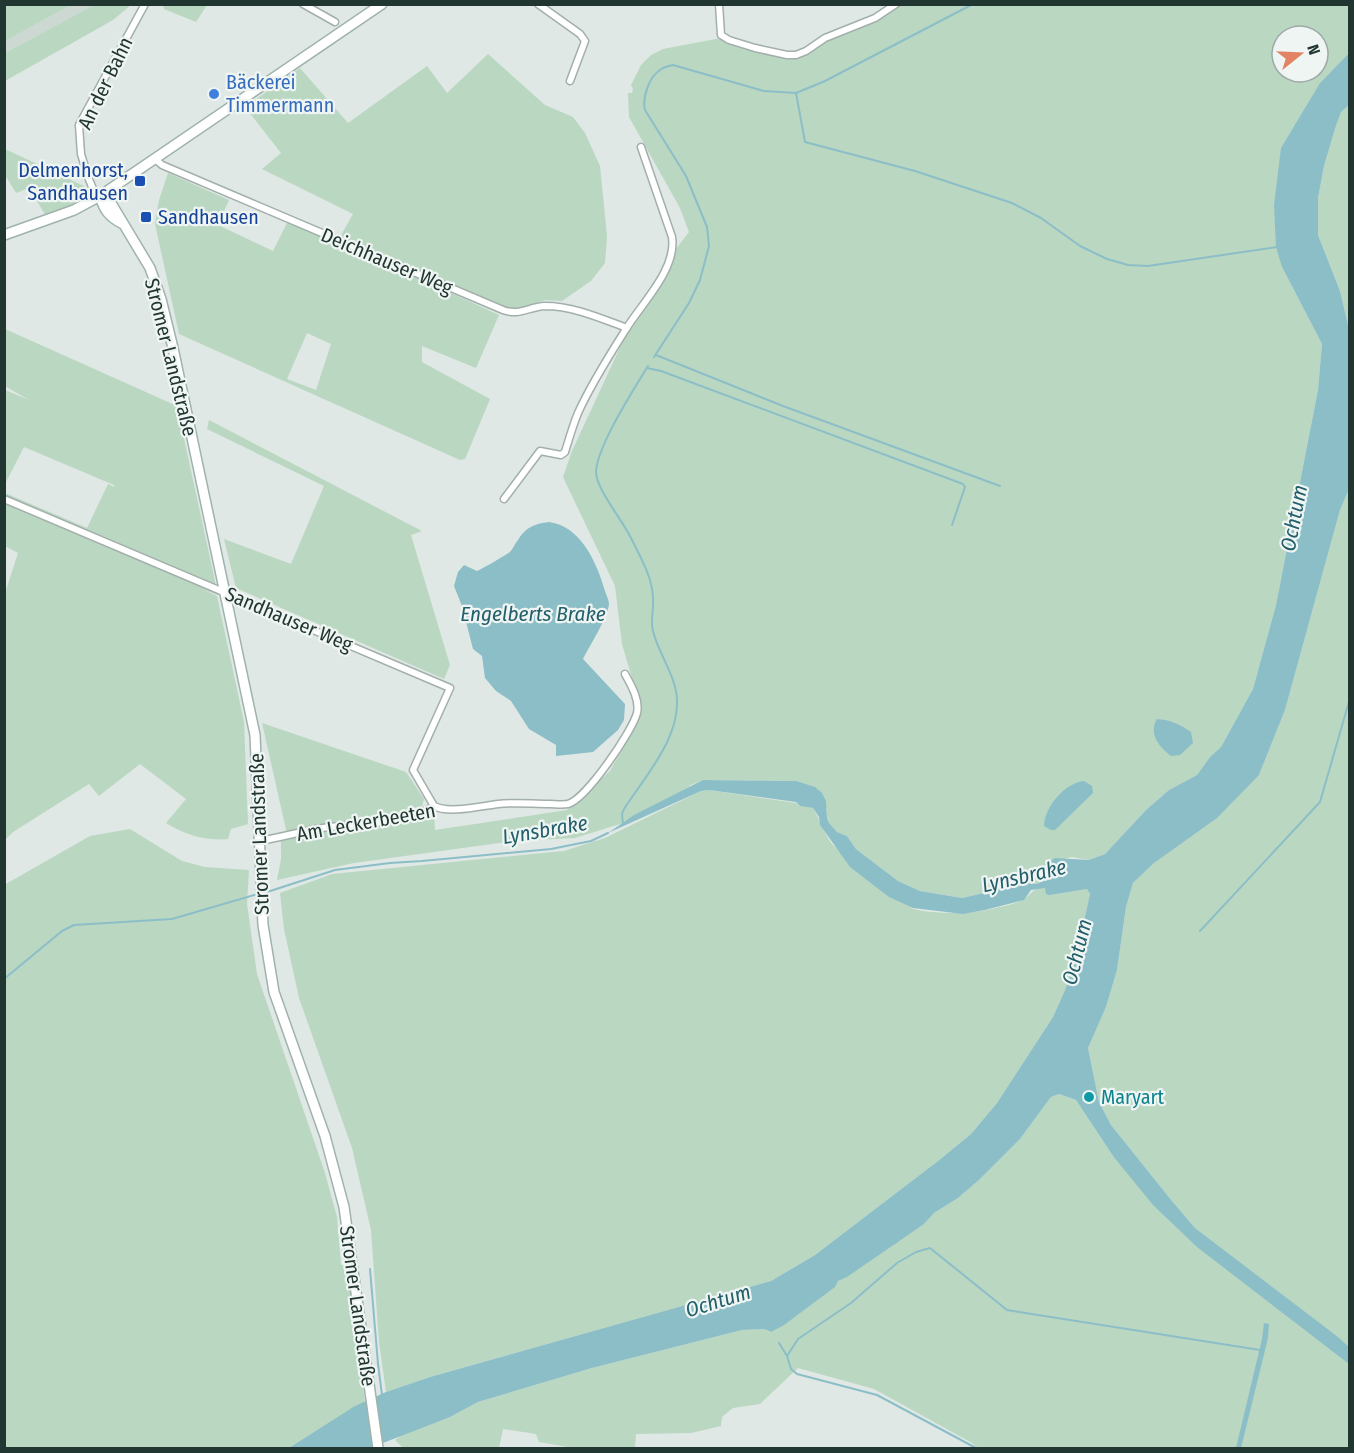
<svg xmlns="http://www.w3.org/2000/svg" width="1354" height="1453" font-family="'Fira Sans Condensed',sans-serif">
<style>
.built{fill:#cdd8d3}
.green{fill:#bad7c2;fill-rule:evenodd}
.water{fill:#8cbec8}
.lines{fill:none;stroke-linecap:round;stroke-linejoin:round}
.stream{stroke:#8cbec8;stroke-width:2}
.street-casing{stroke:#a3afab;stroke-width:9}
.secondary-casing{stroke:#9fb3ac;stroke-width:12}
.street{stroke:#fff;stroke-width:6}
.secondary{stroke:#fff;stroke-width:9}
.shop-dot{fill:#3f7fe0;stroke:#eff5f2;stroke-width:2}
.transit-dot{fill:#1a4fb4;stroke:#eff5f2;stroke-width:2}
.culture-dot{fill:#0f9aa8;stroke:#eff5f2;stroke-width:2}
.labels{text-anchor:middle;dominant-baseline:central;stroke-width:4.5;stroke-linejoin:round;paint-order:stroke}
.shop-label{font-size:20px;fill:#366cbe;stroke:#eff5f2;text-anchor:start}
.street-label{font-size:20px;fill:#223631;stroke:#eff5f2}
.transit-label{font-size:20px;fill:#164399;stroke:#eff5f2;text-anchor:end}
.culture-label{font-size:20px;fill:#0d838f;stroke:#eff5f2;text-anchor:start}
.water-label{font-size:21px;font-style:italic;fill:#235e6b;stroke:#eff5f2}
</style>
<rect width="100%" height="100%" fill="#dfe8e4"/>
<path class="built" d="M 71,5 L 94,5 L 5,53 L 5,41 Z"/>
<path class="green" d="M 5,4 L 71,4 L 71,5 L 5,41 Z
M 94,5 L 131,5 L 113,20 L 5,81 L 5,53 Z
M 163,5 L 163,4 L 207,5 L 196,22 L 164,9 Z
M 900,5 L 1349,5 L 1349,53 L 1320,83 L 1282,267 L 1322,344 L 1318,390 L 1276,605 L 1253,689 L 1221,747 L 1210,757 L 1197,775 L 1169,790 L 1146,810 L 1105,854 L 1089,860 L 1072,857 L 1047,863 L 1043,881 L 1037,884 L 1029,883 L 1029,880 L 1019,876 L 1012,878 C 1007,889 997,891 986,890 L 984,893 L 962,898 L 920,891 L 898,881 L 856,849 L 847,836 L 837,832 L 829,823 L 827,818 L 827,809 L 796,781 L 703,780 L 691,785 L 686,789 L 620,824 L 575,838 L 514,841 L 354,863 L 277,880 L 281,859 L 281,840 C 331,827 383,823 434,812 L 435,830 L 567,810 L 610,771 L 642,712 L 622,644 L 615,586 L 563,477 L 572,451 L 630,326 L 660,284 L 676,249 L 689,232 L 680,208 L 629,117 L 628,93 L 632,93 L 633,89 L 631,85 L 641,65 L 651,55 L 663,49 L 721,38 L 733,44 L 788,58 L 809,53 L 824,43 L 881,17 ZM 1282,36 L 1318,36 L 1318,72 L 1282,72 Z
M 488,54 L 545,105 L 573,117 L 585,133 L 600,166 L 607,236 L 605,263 L 591,281 L 562,301 L 545,300 L 514,310 L 345,239 L 340,237 L 353,214 L 262,169 L 281,153 L 245,107 L 300,68 L 348,123 L 427,66 L 447,93 Z
M 1349,105 L 1349,329 L 1340,291 L 1318,235 L 1318,198 L 1324,166 L 1335,129 L 1341,112 Z
M 5,149 L 88,188 C 80,205 63,209 46,216 L 29,188 L 16,193 L 5,175 Z
M 168,173 L 229,200 L 218,225 L 273,251 L 288,221 L 338,241 L 499,315 L 476,368 L 422,346 L 422,362 L 490,399 L 465,459 L 460,460 L 179,334 L 155,224 L 159,200 ZM 307,333 L 331,344 L 316,390 L 287,379 Z
M 5,329 L 177,406 L 218,595 L 202,589 L 217,596 L 244,722 L 248,824 L 231,829 L 228,839 C 204,841 186,835 166,823 L 186,799 L 140,764 L 99,796 L 89,784 L 13,832 L 5,840 L 4,590 L 6,590 L 18,553 L 5,546 L 5,493 L 87,528 L 108,484 L 114,487 L 114,485 L 24,447 L 5,484 L 5,390 L 29,400 L 5,386 Z
M 209,420 L 422,531 L 411,535 L 450,665 L 444,679 L 236,588 L 224,539 L 291,564 L 324,486 L 207,429 Z
M 1349,489 L 1349,1347 L 1195,1228 L 1172,1201 L 1111,1125 L 1099,1102 L 1088,1048 L 1106,1007 L 1117,970 L 1126,907 L 1133,883 L 1154,863 L 1259,775 L 1285,710 L 1340,510 Z
M 262,723 L 406,772 L 424,799 L 422,807 L 416,811 L 399,815 L 287,834 Z
M 709,790 L 796,803 L 800,806 L 813,808 C 820,820 823,832 832,844 C 837,850 908,907 914,909 C 933,914 968,914 987,910 C 998,907 1013,905 1022,900 C 1033,895 1030,888 1045,888 L 1050,895 L 1087,889 L 1090,894 L 1075,962 L 1065,990 L 1053,1017 L 997,1103 L 971,1134 L 938,1161 L 815,1255 L 771,1281 L 430,1377 L 386,1392 L 379,1342 L 371,1230 L 352,1148 L 299,998 L 284,929 L 280,893 L 332,874 L 564,851 L 605,838 L 701,791 Z
M 130,829 L 182,861 L 205,867 L 249,870 L 247,904 L 257,974 L 325,1173 L 337,1217 L 341,1265 L 347,1265 L 365,1402 L 289,1448 L 5,1448 L 4,885 L 90,836 Z
M 1059,1094 L 1076,1100 L 1113,1156 L 1349,1364 L 1349,1448 L 978,1448 L 972,1443 L 874,1389 L 798,1368 L 760,1404 L 733,1408 L 722,1417 L 721,1426 L 691,1433 L 636,1434 L 635,1448 L 573,1448 L 539,1442 L 536,1434 L 503,1429 L 499,1448 L 403,1448 L 395,1440 L 407,1432 L 450,1417 L 478,1402 L 592,1368 L 742,1330 L 764,1329 L 770,1332 L 838,1281 L 867,1263 L 888,1247 L 924,1224 L 934,1213 L 958,1198 L 979,1180 L 1020,1139 L 1051,1097 Z"/>
<path class="water" d="M 1349,53 L 1349,105 L 1341,112 L 1335,129 L 1324,166 L 1318,198 L 1318,235 L 1340,291 L 1349,329 L 1349,489 L 1340,510 L 1285,710 L 1259,775 L 1217,818 L 1154,863 L 1133,883 L 1126,907 L 1117,970 L 1106,1007 L 1088,1048 L 1099,1102 L 1111,1125 L 1172,1201 L 1195,1228 L 1338,1337 L 1349,1347 L 1349,1364 L 1197,1247 L 1153,1205 L 1113,1156 L 1076,1100 L 1059,1094 L 1051,1097 L 1020,1139 L 979,1180 L 958,1198 L 934,1213 L 924,1224 L 847,1277 L 838,1281 L 835,1287 L 784,1325 L 771,1332 L 764,1329 L 742,1330 L 592,1368 L 478,1402 L 450,1417 L 370,1448 L 289,1448 L 355,1406 L 386,1392 L 430,1377 L 771,1281 L 815,1255 L 938,1161 L 971,1134 L 997,1103 L 1053,1017 L 1065,990 L 1075,962 L 1090,894 L 1087,889 L 1050,895 L 1046,894 L 1045,888 L 1031,890 L 1024,900 L 985,910 L 963,914 L 913,908 L 889,897 L 850,867 L 820,825 L 819,817 L 813,808 L 800,806 L 796,802 L 709,790 L 701,791 L 608,833 L 634,815 L 703,780 L 796,781 L 815,787 L 822,793 L 826,801 L 827,818 L 829,823 L 837,832 L 847,836 L 856,849 L 898,881 L 920,891 L 962,898 L 984,893 L 986,890 C 997,891 1007,889 1012,878 L 1019,876 L 1029,880 L 1029,883 L 1037,884 L 1043,881 L 1047,863 L 1055,858 L 1089,860 L 1105,854 L 1146,810 L 1169,790 L 1197,775 L 1210,757 L 1221,747 L 1253,689 L 1276,605 L 1318,390 L 1322,344 L 1282,267 L 1276,247 L 1274,205 L 1281,148 L 1320,83 Z
M 549,522 C 581,526 597,563 605,591 C 606,594 609,600 609,604 C 608,617 589,647 583,659 L 625,704 L 624,720 L 618,730 L 593,752 L 556,756 L 556,745 L 529,729 L 511,701 L 496,691 L 485,678 L 482,656 L 473,649 L 462,606 L 454,586 L 458,572 L 464,565 L 477,571 C 482,569 506,555 510,552 C 513,549 515,543 518,540 C 526,527 534,524 549,522 Z
M 1157,719 C 1170,720 1180,724 1191,732 L 1193,743 L 1180,755 L 1171,756 C 1159,747 1148,734 1157,719 Z
M 1084,781 L 1092,786 L 1093,793 L 1055,830 L 1051,830 L 1044,826 C 1045,806 1065,783 1084,781 Z
M 1264,1323 L 1269,1324 L 1268,1338 L 1241,1448 L 1236,1448 L 1262,1339 Z"/>
<g class="lines">
<path class="stream" d="M 796,93 L 805,142 L 915,171 L 1012,203 L 1041,218 L 1080,246 L 1107,259 L 1128,265 L 1148,266 L 1277,247
M 656,355 L 783,406 L 1000,486
M 654,357 L 689,303 L 700,280 L 709,246 L 707,227 L 686,176 L 645,110 C 642,98 649,77 660,70 C 663,67 669,66 673,65 L 764,91 L 796,93 L 825,81 L 973,4
M 647,368 L 661,371 L 963,484 L 965,487 L 952,525
M 623,825 L 622,814 L 624,809 C 646,775 684,734 676,691 C 672,670 658,652 653,631 C 650,621 654,610 653,599 C 653,579 641,558 632,540 C 624,522 596,489 596,472 C 597,446 634,389 648,366
M 264,893 L 335,870 L 390,863 L 422,861 L 551,849 L 591,841 L 608,833
M 1200,931 L 1320,802 L 1350,698
M 4,979 L 62,931 L 74,925 L 172,919 L 258,894
M 370,1269 L 378,1364 L 382,1395
M 779,1343 L 787,1356 L 791,1369 L 797,1374 L 877,1395 L 976,1448
M 787,1356 L 798,1339 L 851,1303 L 897,1263 L 916,1252 L 930,1248 L 1007,1310 L 1260,1350"/>
<g class="street-casing">
<path id="street" d="M 303,4 L 335,22
M 538,4 L 580,34 L 585,41 L 570,81
M 719,4 L 721,35 L 729,40 L 755,48 L 787,55 L 796,55 L 806,51 L 825,38 L 875,18 L 896,4
M 155,159 L 162,165 L 503,310 C 520,316 528,307 545,306 C 573,306 600,318 627,328
M 100,196 L 93,189 L 88,177 L 81,154 L 79,125 L 145,4
M 4,499 L 450,688 L 413,770 L 434,806
M 504,499 L 540,451 L 561,455 L 565,452 C 569,439 573,425 578,413 C 591,384 609,356 626,329 C 642,303 677,269 672,237 L 641,147
M 260,841 C 283,837 306,830 329,827 C 361,824 407,823 434,806 C 449,814 481,806 498,804 C 515,802 532,804 549,804 C 555,804 562,805 568,804 C 586,799 632,732 637,713 C 640,700 631,685 625,674"/>
</g>
<g class="secondary-casing">
<path id="secondary" d="M 100,196 L 111,203 L 150,268 L 161,299 L 173,348 L 255,735 L 263,925 L 274,992 L 325,1136 L 344,1207 L 378,1448
M 100,196 C 104,210 109,217 123,224
M 4,235 L 74,210 L 100,196 L 382,4"/>
</g>
<use href="#street" class="street"/>
<use href="#secondary" class="secondary"/>
</g>
<circle class="shop-dot" cx="214" cy="94" r="6"/>
<g class="transit-dot">
<rect x="134" y="175" width="12" height="12" rx="3"/>
<rect x="140" y="211" width="12" height="12" rx="3"/>
</g>
<circle class="culture-dot" cx="1089" cy="1097" r="6"/>
<g class="labels">
<g class="shop-label">
<text x="226" y="82">Bäckerei<tspan x="226" dy="23">Timmermann</tspan></text>
</g>
<g class="street-label">
<text transform="translate(105 83) rotate(-64)">An der Bahn</text>
<text transform="translate(387 261) rotate(23)">Deichhauser Weg</text>
<text transform="translate(171 357) rotate(76)">Stromer Landstraße</text>
<text transform="translate(289 619) rotate(23)">Sandhauser Weg</text>
<text transform="translate(366 822) rotate(-10)">Am Leckerbeeten</text>
<text transform="translate(259 834) rotate(-92)">Stromer Landstraße</text>
<text transform="translate(358 1306) rotate(82)">Stromer Landstraße</text>
</g>
<g class="transit-label">
<text x="128" y="170">Delmenhorst,<tspan x="128" dy="23">Sandhausen</tspan></text>
<text x="158" y="217" text-anchor="start">Sandhausen</text>
</g>
<g class="culture-label">
<text x="1101" y="1097">Maryart</text>
</g>
<g class="water-label">
<text transform="translate(1294 518) rotate(-79)">Ochtum</text>
<text x="533" y="614">Engelberts Brake</text>
<text transform="translate(545 830) rotate(-10)">Lynsbrake</text>
<text transform="translate(1024 876) rotate(-13)">Lynsbrake</text>
<text transform="translate(1077 952) rotate(-76)">Ochtum</text>
<text transform="translate(718 1301) rotate(-17)">Ochtum</text>
</g>
</g>
<rect width="1354" height="1453" fill="none" stroke="#223631" stroke-width="12"/>
<g transform="translate(1300 54) rotate(72)"><circle r="28" fill="#eff5f2" stroke="#9da9a5" stroke-width="1.5"/>
<path d="M0-4.5L10 22L0 15L-10 22Z" fill="#e28463"/>
<text y="-9" font-size="16" font-weight="bold" text-anchor="middle" fill="#223631">N</text>
</g>
</svg>
